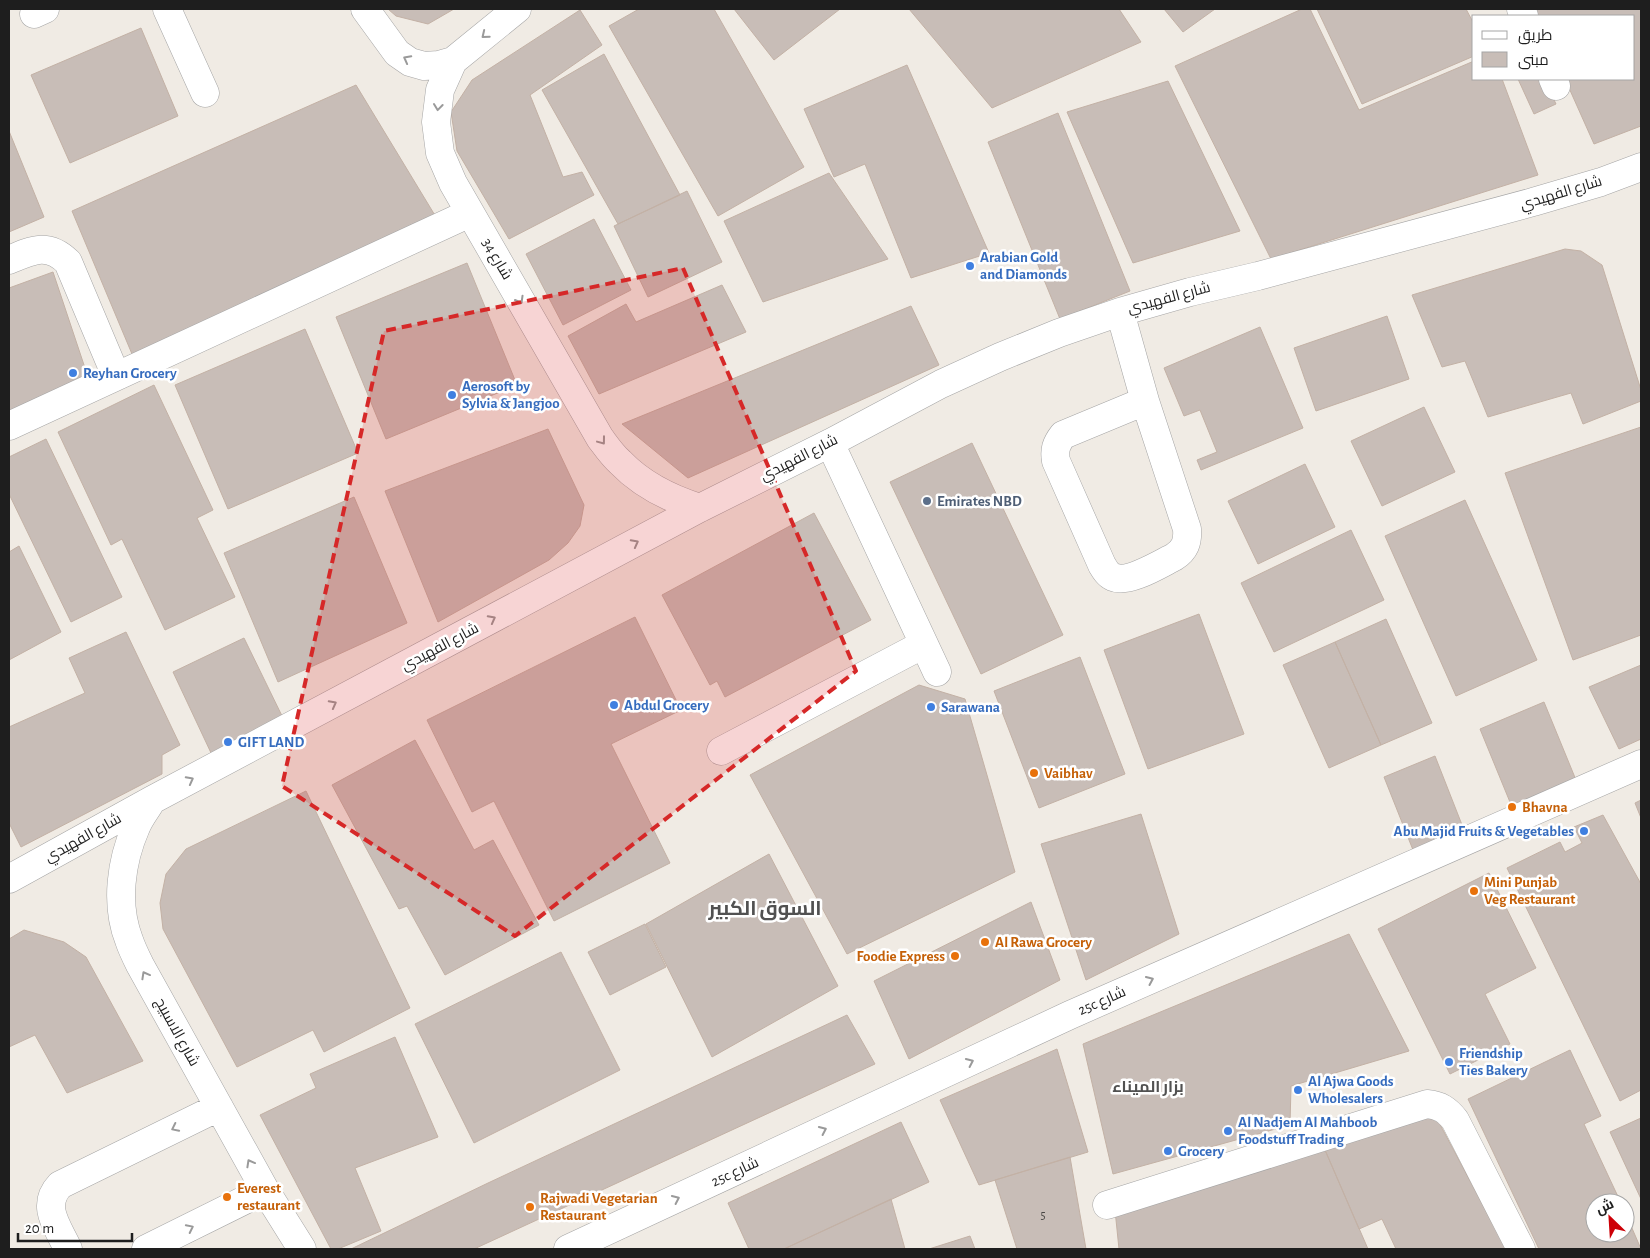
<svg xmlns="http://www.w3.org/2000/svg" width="1650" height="1258" font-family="'Alegreya Sans',Cairo,sans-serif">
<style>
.building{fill:#c8bdb7;stroke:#c3b1a5}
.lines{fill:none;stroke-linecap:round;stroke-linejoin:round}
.minor-casing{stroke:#a5a5a5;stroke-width:29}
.minor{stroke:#fff;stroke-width:28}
.oneway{stroke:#9a9a9a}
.marked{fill:#d62828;fill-opacity:0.2;stroke:#d62828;stroke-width:4;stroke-dasharray:10 6;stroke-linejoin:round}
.shop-dot{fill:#3f7fe0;stroke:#fff;stroke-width:2}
.service-dot{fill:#5c6f8a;stroke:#fff;stroke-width:2}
.food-dot{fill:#e8710a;stroke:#fff;stroke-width:2}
.labels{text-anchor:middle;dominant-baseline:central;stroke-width:5;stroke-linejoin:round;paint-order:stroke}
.number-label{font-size:12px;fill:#484644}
.street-label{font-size:15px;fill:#1e1e1e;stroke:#fff}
.shop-label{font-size:15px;font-weight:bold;fill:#366cbe;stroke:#fff;text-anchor:start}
.service-label{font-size:15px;font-weight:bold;fill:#4e5e75;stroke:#fff;text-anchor:start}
.food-label{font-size:15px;font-weight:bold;fill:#c56008;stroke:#fff;text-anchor:start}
.neighbourhood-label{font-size:16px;font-weight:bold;fill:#515151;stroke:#fff}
.district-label{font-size:20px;font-weight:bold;fill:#515151;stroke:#fff}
</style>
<rect width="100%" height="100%" fill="#f0ebe4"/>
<path class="building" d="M 388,9 L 454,9 L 428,24 L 396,16 Z
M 639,9 L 714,9 L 804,167 L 718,216 L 609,26 Z
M 734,9 L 840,9 L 774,60 Z
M 909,9 L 1119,9 L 1141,42 L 992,108 Z
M 1164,9 L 1215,9 L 1183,32 Z
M 1302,9 L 1310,9 L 1359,110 L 1474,61 L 1474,79 L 1502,79 L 1538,175 L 1271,259 L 1175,66 Z
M 1317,9 L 1466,9 L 1474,24 L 1474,56 L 1362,104 Z
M 1535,9 L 1641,9 L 1641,126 L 1594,144 L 1565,79 L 1634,79 L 1634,16 L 1538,16 Z
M 580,10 L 602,45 L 530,95 L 563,177 L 582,172 L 594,195 L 509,239 L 457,151 L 451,112 L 472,80 Z
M 141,28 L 178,116 L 70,163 L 31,75 Z
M 604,54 L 680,195 L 618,224 L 542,90 Z
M 907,65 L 989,253 L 911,278 L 865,164 L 834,177 L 804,109 Z
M 1518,79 L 1544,79 L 1556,104 L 1534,114 Z
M 1168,81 L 1240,231 L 1133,263 L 1067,112 Z
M 356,85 L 439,222 L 132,354 L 72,211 Z
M 1058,113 L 1130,291 L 1060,319 L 988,142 Z
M 9,131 L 44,217 L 9,232 Z
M 829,173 L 888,259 L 763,302 L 724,221 Z
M 687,191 L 722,262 L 648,297 L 614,226 Z
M 594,219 L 631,290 L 563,325 L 526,254 Z
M 1565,249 L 1581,251 L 1602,265 L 1641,390 L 1641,401 L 1583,424 L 1571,393 L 1488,417 L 1465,361 L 1442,367 L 1412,295 Z
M 467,263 L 517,385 L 386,439 L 336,317 Z
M 53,272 L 88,377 L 9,413 L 9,288 Z
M 722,285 L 746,332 L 599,394 L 568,336 L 626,304 L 636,322 Z
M 911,306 L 939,365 L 688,478 L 622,424 Z
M 1387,316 L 1409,379 L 1316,411 L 1294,348 Z
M 1260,327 L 1303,428 L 1201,470 L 1197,460 L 1217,452 L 1200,410 L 1184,416 L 1164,368 Z
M 305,329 L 358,453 L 228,509 L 175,385 Z
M 154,385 L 213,510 L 197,518 L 235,597 L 165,630 L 122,539 L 111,545 L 58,432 Z
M 1424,407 L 1455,472 L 1382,506 L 1351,441 Z
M 1641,427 L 1641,635 L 1573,660 L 1505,473 Z
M 548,429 L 584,505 L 580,526 L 568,543 L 549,560 L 438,622 L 385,491 Z
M 46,439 L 122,597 L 71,622 L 9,494 L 9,457 Z
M 972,443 L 1063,635 L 981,674 L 890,482 Z
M 1305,464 L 1335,527 L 1258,564 L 1228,501 Z
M 354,497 L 407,623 L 278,682 L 224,553 Z
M 1465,500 L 1537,660 L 1456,696 L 1385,536 Z
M 814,513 L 871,620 L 725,697 L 717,681 L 710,685 L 662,595 Z
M 1351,530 L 1384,600 L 1274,652 L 1241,583 Z
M 19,546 L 61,632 L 9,660 L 9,552 Z
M 1199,614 L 1244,734 L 1148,769 L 1104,650 Z
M 635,617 L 681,710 L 611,744 L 670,863 L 554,921 L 494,801 L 472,812 L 427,720 Z
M 1386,619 L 1432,723 L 1381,745 L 1335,642 Z
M 126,632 L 180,745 L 162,755 L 162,774 L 21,847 L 9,823 L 9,727 L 85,693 L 69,658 Z
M 244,638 L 284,720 L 212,755 L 173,672 Z
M 1335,642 L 1381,745 L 1329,768 L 1283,665 Z
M 1080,657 L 1125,774 L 1039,808 L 994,691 Z
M 1641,665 L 1641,739 L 1619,749 L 1589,687 Z
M 919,685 L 965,699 L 1015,872 L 847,954 L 750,775 Z
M 1544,702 L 1576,780 L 1512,807 L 1480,729 Z
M 415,740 L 474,850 L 493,840 L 539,925 L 445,975 L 407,906 L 399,909 L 332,785 Z
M 1435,756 L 1466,835 L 1415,855 L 1384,777 Z
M 306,791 L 410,1008 L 324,1052 L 313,1030 L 237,1067 L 163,929 L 160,903 L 166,874 L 186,849 Z
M 1641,800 L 1641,818 L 1635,803 Z
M 1141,814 L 1179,934 L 1086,980 L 1041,844 Z
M 1603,815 L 1641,884 L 1641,1090 L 1620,1101 L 1507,868 L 1560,842 L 1565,852 L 1582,843 L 1574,827 Z
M 769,854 L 838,986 L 712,1057 L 646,924 Z
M 1489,873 L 1536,968 L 1485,994 L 1510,1044 L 1450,1074 L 1378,929 Z
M 1031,902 L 1060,980 L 909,1059 L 874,981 Z
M 645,924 L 666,967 L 610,995 L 588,952 Z
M 24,930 L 64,942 L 86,957 L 143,1061 L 67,1093 L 35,1035 L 9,1047 L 9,939 Z
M 1349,934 L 1409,1051 L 1291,1086 L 1290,1125 L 1113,1174 L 1083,1044 Z
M 561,952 L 620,1070 L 474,1143 L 415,1024 Z
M 847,1015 L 875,1064 L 474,1249 L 351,1249 L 488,1183 Z
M 395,1037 L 438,1137 L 355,1168 L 381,1231 L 338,1249 L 331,1249 L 260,1115 L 316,1088 L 310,1074 Z
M 1057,1049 L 1088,1152 L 979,1185 L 940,1100 Z
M 1570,1050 L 1601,1116 L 1584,1124 L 1621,1203 L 1595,1203 L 1595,1233 L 1625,1233 L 1625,1212 L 1641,1249 L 1539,1249 L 1468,1099 Z
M 1435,1115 L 1506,1249 L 1396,1249 L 1382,1219 L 1359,1229 L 1325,1150 Z
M 1641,1118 L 1641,1199 L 1610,1132 Z
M 901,1122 L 929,1182 L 784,1249 L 749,1249 L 728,1203 Z
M 1325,1150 L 1368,1249 L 1119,1249 L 1115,1210 Z
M 1070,1157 L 1086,1249 L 1017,1249 L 995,1180 Z
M 891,1199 L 905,1249 L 784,1249 Z
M 970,1236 L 975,1249 L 929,1249 Z"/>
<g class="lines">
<g class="minor-casing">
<path id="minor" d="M 167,9 L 205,93
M 365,9 L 397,53 L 410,62 L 424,66 L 439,65 L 453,61 L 517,9
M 1521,9 L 1524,16
M 34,14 L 45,9
M 453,61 L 440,90 L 436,122 L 440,153 L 453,183 L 600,438 C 606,446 612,455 620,462 C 642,485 671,499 700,508
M 1553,79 L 1556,86
M 9,260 C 32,250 48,242 68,262 L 116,376
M 1120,312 L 1145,401
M 1145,401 L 1187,529 C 1188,542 1185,550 1174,557 C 1160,564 1128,584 1113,577 C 1108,575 1105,570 1102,565 L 1056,461 C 1054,450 1056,444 1063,435 Z
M 9,426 L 470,213
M 830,443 L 937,672
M 721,751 L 924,644
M 152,800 C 147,809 140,817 136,827 C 121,861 115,904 129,940 C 132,949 136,957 140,965 L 265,1190 L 302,1249
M 9,879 L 152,800 L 700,508 L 830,443 L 941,384 L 1000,357 L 1059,333 L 1120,312 L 1190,292 L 1258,276 L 1533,202 L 1601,182 L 1641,167
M 1107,1205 L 1427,1104 C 1440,1105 1447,1110 1455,1120 L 1521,1249
M 68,1249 C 58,1227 40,1206 60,1185 L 219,1107
M 146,1249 L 265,1190
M 568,1249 L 1070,1015 L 1641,764"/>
</g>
<use href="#minor" class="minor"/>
</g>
<defs><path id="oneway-chevron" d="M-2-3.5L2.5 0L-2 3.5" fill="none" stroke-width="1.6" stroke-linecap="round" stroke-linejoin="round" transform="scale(1.25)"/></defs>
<g class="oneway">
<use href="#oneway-chevron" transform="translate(485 35) rotate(141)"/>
<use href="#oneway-chevron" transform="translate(407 59) rotate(-152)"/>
<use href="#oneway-chevron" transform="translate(438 107) rotate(97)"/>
<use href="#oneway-chevron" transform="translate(520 300) rotate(60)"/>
<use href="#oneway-chevron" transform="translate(602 441) rotate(53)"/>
<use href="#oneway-chevron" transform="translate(635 543) rotate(-28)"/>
<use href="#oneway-chevron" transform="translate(492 619) rotate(-28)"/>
<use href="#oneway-chevron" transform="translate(333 704) rotate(-28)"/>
<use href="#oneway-chevron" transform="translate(190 780) rotate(-28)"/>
<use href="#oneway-chevron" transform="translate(145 975) rotate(-119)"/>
<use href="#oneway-chevron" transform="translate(1150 980) rotate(-24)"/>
<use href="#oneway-chevron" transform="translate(970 1062) rotate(-25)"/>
<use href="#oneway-chevron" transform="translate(175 1128) rotate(154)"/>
<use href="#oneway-chevron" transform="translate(823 1130) rotate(-25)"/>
<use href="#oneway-chevron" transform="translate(250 1163) rotate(-119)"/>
<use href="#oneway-chevron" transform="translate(676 1199) rotate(-25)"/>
<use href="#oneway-chevron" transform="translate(190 1228) rotate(-26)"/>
</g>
<path class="marked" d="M 683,268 L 856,671 L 515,936 L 282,786 L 384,331 Z"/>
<g class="shop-dot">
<circle cx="970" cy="266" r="5"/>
<circle cx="73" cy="373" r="5"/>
<circle cx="452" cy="395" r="5"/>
<circle cx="614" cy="705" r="5"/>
<circle cx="931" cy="707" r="5"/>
<circle cx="228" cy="742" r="5"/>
<circle cx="1584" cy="831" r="5"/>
<circle cx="1449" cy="1062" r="5"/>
<circle cx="1298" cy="1090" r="5"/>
<circle cx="1228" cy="1131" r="5"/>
<circle cx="1168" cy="1151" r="5"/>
</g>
<circle class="service-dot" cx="927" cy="501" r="5"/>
<g class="food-dot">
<circle cx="1034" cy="773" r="5"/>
<circle cx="1512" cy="807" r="5"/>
<circle cx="1474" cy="891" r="5"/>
<circle cx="985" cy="942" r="5"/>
<circle cx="955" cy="956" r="5"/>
<circle cx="227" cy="1197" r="5"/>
<circle cx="530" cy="1207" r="5"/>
</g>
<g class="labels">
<g class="number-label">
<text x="1043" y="1215">5</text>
</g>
<g class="street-label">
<text transform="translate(1561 193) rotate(-17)">شارع الفهيدي</text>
<text transform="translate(497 259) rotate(60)">شارع 34</text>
<text transform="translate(1169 298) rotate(-15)">شارع الفهيدي</text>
<text transform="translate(799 458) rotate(-27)">شارع الفهيدي</text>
<text transform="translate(440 647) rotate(-28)">شارع الفهيدي</text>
<text transform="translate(83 838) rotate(-29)">شارع الفهيدي</text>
<text transform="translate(1102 1001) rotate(-24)">25c شارع</text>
<text transform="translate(177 1032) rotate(61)">شارع الاسبيج</text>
<text transform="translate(735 1172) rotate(-25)">25c شارع</text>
</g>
<g class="shop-label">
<text x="980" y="257">Arabian Gold<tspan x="980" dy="17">and Diamonds</tspan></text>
<text x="83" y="373">Reyhan Grocery</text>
<text x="462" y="386">Aerosoft by<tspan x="462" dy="17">Sylvia &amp; Jangjoo</tspan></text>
<text x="624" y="705">Abdul Grocery</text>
<text x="941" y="707">Sarawana</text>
<text x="238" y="742">GIFT LAND</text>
<text x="1574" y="831" text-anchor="end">Abu Majid Fruits &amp; Vegetables</text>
<text x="1459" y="1053">Friendship<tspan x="1459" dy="17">Ties Bakery</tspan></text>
<text x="1308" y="1081">Al Ajwa Goods<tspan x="1308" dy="17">Wholesalers</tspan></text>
<text x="1238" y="1122">Al Nadjem Al Mahboob<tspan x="1238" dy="17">Foodstuff Trading</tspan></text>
<text x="1178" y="1151">Grocery</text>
</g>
<g class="service-label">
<text x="937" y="501">Emirates NBD</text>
</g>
<g class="food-label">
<text x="1044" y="773">Vaibhav</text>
<text x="1522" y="807">Bhavna</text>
<text x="1484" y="882">Mini Punjab<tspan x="1484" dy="17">Veg Restaurant</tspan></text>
<text x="995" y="942">Al Rawa Grocery</text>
<text x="945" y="956" text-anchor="end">Foodie Express</text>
<text x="237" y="1188">Everest<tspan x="237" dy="17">restaurant</tspan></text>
<text x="540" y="1198">Rajwadi Vegetarian<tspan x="540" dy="17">Restaurant</tspan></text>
</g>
<g class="neighbourhood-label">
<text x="1148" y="1087">بزار الميناء</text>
</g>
<g class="district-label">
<text x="765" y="909">السوق الكبير</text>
</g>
</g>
<rect width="1650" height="1258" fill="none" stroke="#1e1e1e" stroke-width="20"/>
<rect x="1472" y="15" width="162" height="65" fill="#ffffff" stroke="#a5a5a5"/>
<rect x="1482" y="31" width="25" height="8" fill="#ffffff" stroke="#a5a5a5"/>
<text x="1518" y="40" font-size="15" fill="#1e1e1e">طريق</text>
<rect x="1482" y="52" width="25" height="15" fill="#c8bdb7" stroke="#a5a5a5"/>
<text x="1518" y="65" font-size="15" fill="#1e1e1e">مبنى</text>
<g transform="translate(1610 1218) rotate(335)"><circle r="24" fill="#ffffff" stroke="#a5a5a5"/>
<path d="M0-4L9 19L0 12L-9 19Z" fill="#cd0007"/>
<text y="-8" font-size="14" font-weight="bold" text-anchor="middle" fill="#1e1e1e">ش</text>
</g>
<path d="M18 1233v8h114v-8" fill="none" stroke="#1e1e1e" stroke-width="2.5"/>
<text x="25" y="1233" font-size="15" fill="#1e1e1e" stroke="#ffffff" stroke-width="4" paint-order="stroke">20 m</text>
</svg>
